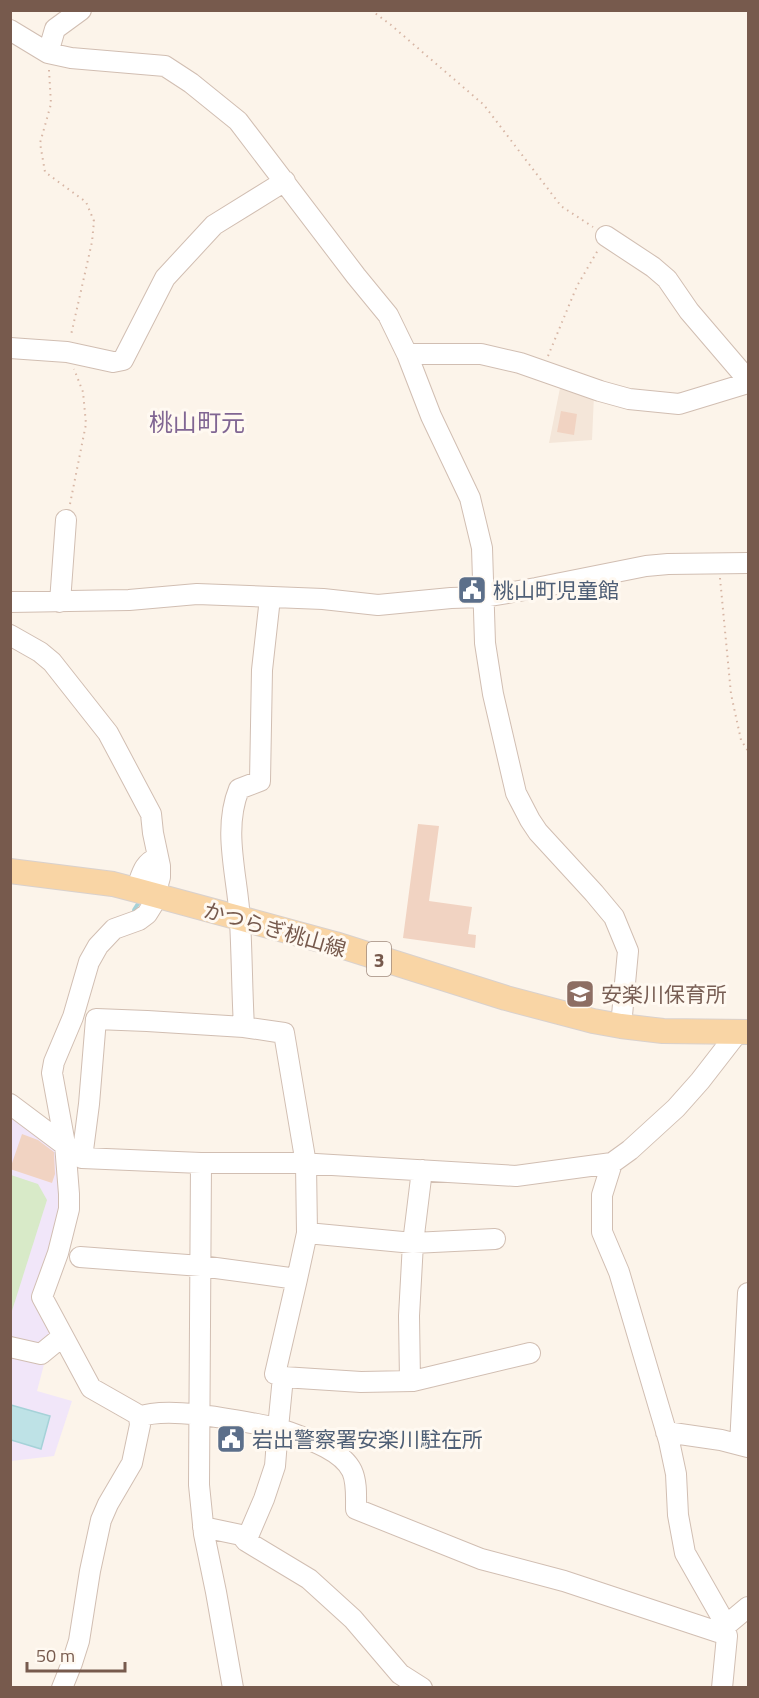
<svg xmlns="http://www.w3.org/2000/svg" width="759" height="1698" font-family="'Titillium Web','Noto Sans JP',sans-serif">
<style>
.residential{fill:#f4e6d9}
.education{fill:#f1e6f9}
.green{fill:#d8eac8}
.water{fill:#bee2e6;stroke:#a5d2d8;stroke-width:1.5}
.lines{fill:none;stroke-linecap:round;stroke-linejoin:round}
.stream{stroke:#a5d2d8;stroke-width:4}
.building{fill:#f1d3c2}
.minor-casing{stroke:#d1beb2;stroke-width:22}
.major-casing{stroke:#d9d1cd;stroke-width:26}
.path{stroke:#d7b6a5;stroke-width:2;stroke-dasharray:1.5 4.5;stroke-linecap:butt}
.minor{stroke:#fff;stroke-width:20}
.major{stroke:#f9d5a5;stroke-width:24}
.labels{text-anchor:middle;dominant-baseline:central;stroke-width:6;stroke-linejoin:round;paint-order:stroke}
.shield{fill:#fff9f1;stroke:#a08a7e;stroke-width:1.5}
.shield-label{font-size:20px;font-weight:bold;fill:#775a4d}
.service-label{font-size:21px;fill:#4e5e75;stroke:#fff9f1;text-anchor:start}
.street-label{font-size:21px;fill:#775a4d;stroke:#fff9f1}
.education-label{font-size:21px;fill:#785e54;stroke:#fff9f1;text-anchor:start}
.quarter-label{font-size:24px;fill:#816693;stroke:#fff9f1}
</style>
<rect width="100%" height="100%" fill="#fcf4ea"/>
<path class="residential" d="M 561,383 L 594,395 L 592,440 L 549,443 Z"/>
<path class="education" d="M 10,1112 L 58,1146 L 66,1199 L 37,1300 L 63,1342 L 47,1353 L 37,1391 L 72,1401 L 54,1456 L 11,1461 Z"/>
<path class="green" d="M 11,1175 L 38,1184 L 47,1200 L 11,1314 Z"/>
<path class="water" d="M 11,1405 L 50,1416 L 41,1449 L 11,1440 Z"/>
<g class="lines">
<path class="stream" d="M 134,910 L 141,899"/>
</g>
<path class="building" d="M 561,411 L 577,414 L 574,435 L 557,432 Z
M 418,824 L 439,826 L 429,901 L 472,907 L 468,934 L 476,935 L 475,948 L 403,938 Z
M 22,1134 L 38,1140 L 54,1152 L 55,1174 L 52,1183 L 10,1169 Z"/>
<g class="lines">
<g class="minor-casing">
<path id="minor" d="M 10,30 L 48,53 L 71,58 L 165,66 L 191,83 L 238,121 L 356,276 L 388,315 L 407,354 L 431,416 L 470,498 L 482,548 L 485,643 L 493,694 L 516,793 L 530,820 L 538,832 L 594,893 L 614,917 L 628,951 L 621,1026
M 48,53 L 55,29 L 81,10
M 606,236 L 653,267 L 667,279 L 689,311 L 748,380
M 10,348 L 67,352 L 113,362 L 123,360 L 165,278 L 214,225 L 285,181
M 407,354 L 481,354 L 520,363 L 600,391 L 629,399 L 679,404 L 748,383
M 10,602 L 129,600 L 197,594 L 323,599 L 378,605 L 451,598 L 484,597 L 536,588 L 646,566 L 668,564 L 748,563
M 60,602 L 66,520
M 10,635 L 40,652 L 52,662 L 108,733 L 151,814 L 153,833 L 160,866 L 160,877 L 152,906 L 147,914 L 139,920 L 114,929 L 98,946 L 89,962 L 73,1017 L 54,1062 L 52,1073 L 65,1144 L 69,1194 L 69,1209 L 58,1253 L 42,1297 L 63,1336 L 41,1354 L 10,1347
M 136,890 C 142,875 142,864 158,857
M 10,1104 L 82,1158 L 201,1163 L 299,1163 L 516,1176 L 612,1163 L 630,1150 L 676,1108 L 700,1081 L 738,1032
M 82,1158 L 89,1104 L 96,1019 L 147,1021 L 244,1027 C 242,992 242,956 240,921 C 238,877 222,831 239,789 L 260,781 L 262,670 L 270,598
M 201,1163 L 199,1485 L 204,1534 L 216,1592 L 233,1688
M 612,1163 L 602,1195 L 602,1232 L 619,1272 L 669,1441 L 676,1474 L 678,1515 L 685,1553 L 722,1618 L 727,1636 L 722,1688
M 307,1233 L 413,1243 L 495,1239
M 80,1257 L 201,1266 L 297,1279 L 307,1233 L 306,1164 L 284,1033 L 244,1027
M 283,1377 L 275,1374 L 297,1279
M 410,1381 L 409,1316 L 413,1243 L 422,1170
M 139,1417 C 170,1405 244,1422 278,1428 L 283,1377 L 361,1382 L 413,1381 L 530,1353
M 666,1432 L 721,1440 L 748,1447
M 740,1445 L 748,1293
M 203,1527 L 241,1535 L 246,1541 L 309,1579 L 353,1619 L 400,1674 L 422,1688
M 246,1541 L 264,1499 L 275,1466 L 278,1428 C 301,1437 341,1448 352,1471 C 357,1482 356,1496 356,1509 L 481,1559 L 564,1581 L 718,1632 L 748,1607
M 62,1688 L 72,1663 L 79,1641 L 90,1571 L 101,1520 L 108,1504 L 132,1463 L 140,1425 L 139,1417 L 135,1413 L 91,1388 L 63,1336"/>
</g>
<g class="major-casing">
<path id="major" d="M 10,871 L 113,884 L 136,890 L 335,944 L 506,998 L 593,1021 L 621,1026 L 663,1031 L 748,1032"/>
</g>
<path class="path" d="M 371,10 L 391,25 L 484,105 L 561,206 L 593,227
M 49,70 L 51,104 L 40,143 L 45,172 L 86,202 L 94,221 L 92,242 L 71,335
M 548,356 L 577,286 L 598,250
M 70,504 L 86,424 L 83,392 L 74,369
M 720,578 L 731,694 L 741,740 L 748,751"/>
<use href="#minor" class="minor"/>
<use href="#major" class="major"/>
</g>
<defs>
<g id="civic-square" transform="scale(1.5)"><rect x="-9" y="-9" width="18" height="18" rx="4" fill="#5c6f8a" stroke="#fff9f1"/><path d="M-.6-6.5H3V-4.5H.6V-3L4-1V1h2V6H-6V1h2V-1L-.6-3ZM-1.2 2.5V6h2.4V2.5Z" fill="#fff"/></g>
<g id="school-square" transform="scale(1.5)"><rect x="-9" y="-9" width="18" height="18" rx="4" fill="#8d6e63" stroke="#fff9f1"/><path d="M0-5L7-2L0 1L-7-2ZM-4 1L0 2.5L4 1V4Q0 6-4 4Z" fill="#fff"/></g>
</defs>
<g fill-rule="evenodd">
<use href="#civic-square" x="472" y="590"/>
<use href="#school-square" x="580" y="994"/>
<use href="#civic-square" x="231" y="1439"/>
</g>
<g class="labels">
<rect class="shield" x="367" y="942" width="24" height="34" rx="4.5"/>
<g class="shield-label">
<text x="379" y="959">3</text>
</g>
<g class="service-label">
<text x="493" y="590">桃山町児童館</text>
<text x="252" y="1439">岩出警察署安楽川駐在所</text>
</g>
<g class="street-label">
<text transform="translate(275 929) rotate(16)">かつらぎ桃山線</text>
</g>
<g class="education-label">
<text x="601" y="994">安楽川保育所</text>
</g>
<g class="quarter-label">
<text x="197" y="422">桃山町元</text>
</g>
</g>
<rect width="759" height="1698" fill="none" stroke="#775a4d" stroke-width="24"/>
<path d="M27 1662v9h98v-9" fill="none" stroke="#775a4d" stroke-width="3"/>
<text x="36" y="1662" font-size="18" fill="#775a4d" stroke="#fff9f1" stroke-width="4.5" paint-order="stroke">50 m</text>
</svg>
